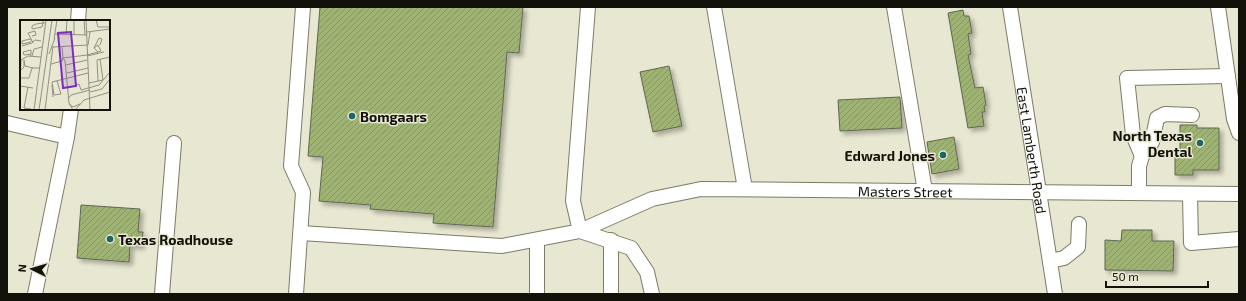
<svg xmlns="http://www.w3.org/2000/svg" width="1246" height="301" font-family="'Exo 2',sans-serif">
<style>
.building{fill:url(#building-hatch);stroke:#606654;filter:url(#shadow)}
.lines{fill:none;stroke-linecap:round;stroke-linejoin:round}
.minor-casing{stroke:#7c7b67;stroke-width:16}
.minor{stroke:#fff;stroke-width:14}
.poi-dot{fill:#196767;stroke:#e8e7d1;stroke-width:1.5}
.labels{text-anchor:middle;dominant-baseline:central;stroke-width:3;stroke-linejoin:round;paint-order:stroke}
.poi-label{font-size:14px;font-weight:bold;fill:#12110a;stroke:#e8e7d1;text-anchor:start}
.street-label{font-size:14px;fill:#12110a;stroke:#e8e7d1}
.inset-road{fill:none;stroke:#929181;stroke-width:1}
.view{fill:#7b2cbf;fill-opacity:0.15;stroke:#7b2cbf;stroke-width:2}
.inset-edge{fill:none;stroke:#12110a;stroke-width:2}
</style>
<defs>
<pattern id="building-hatch" width="6" height="6" patternUnits="userSpaceOnUse"><rect width="6" height="6" fill="#9eb373"/><path d="M-1 1l2-2M0 6l6-6M5 7l2-2" fill="none" stroke="#879962"/></pattern>
<filter id="shadow"><feDropShadow dx="3.5" dy="3.5" stdDeviation="2" flood-color="#0004"/></filter>
</defs>
<rect width="100%" height="100%" fill="#e8e7d1"/>
<path class="building" d="M 320,7 L 523,7 L 519,53 L 507,52 L 493,227 L 433,223 L 434,214 L 370,209 L 371,205 L 319,201 L 323,157 L 308,156 Z
M 963,10 L 964,16 L 969,16 L 972,33 L 968,34 L 971,54 L 968,55 L 975,88 L 983,87 L 986,105 L 984,106 L 985,112 L 982,112 L 984,126 L 968,128 L 948,13 Z
M 669,66 L 682,126 L 653,132 L 640,72 Z
M 900,97 L 902,128 L 840,131 L 838,100 Z
M 1180,125 L 1197,125 L 1197,128 L 1219,128 L 1219,170 L 1193,170 L 1193,175 L 1175,175 L 1175,157 L 1180,158 Z
M 954,137 L 959,169 L 932,174 L 927,142 Z
M 81,205 L 140,209 L 138,232 L 143,232 L 141,246 L 130,245 L 129,262 L 77,258 Z
M 1122,230 L 1152,230 L 1152,241 L 1174,241 L 1173,271 L 1105,270 L 1105,240 L 1121,241 Z"/>
<g class="lines">
<g class="minor-casing">
<g id="minor">
<path d="M 714,7 L 745,189"/>
<path d="M 894,7 L 925,191"/>
<path id="s1" d="M 1010,7 L 1055,294"/>
<path d="M 1218,7 L 1234,119 L 1239,133"/>
<path d="M 78,21 L 79,7"/>
<path d="M 7,123 L 67,137"/>
<path d="M 1142,156 L 1133,135 L 1127,78 L 1228,76"/>
<path d="M 1139,193 L 1139,166 L 1142,156 L 1152,142 L 1157,118 L 1165,114 L 1192,115"/>
<path d="M 1190,194 L 1191,243 L 1239,239"/>
<path id="s2" d="M 580,231 L 652,199 L 701,189 L 1239,194"/>
<path d="M 580,231 L 631,248 L 647,272 L 652,294"/>
<path d="M 301,233 L 502,246 L 580,231 L 573,201 L 588,7"/>
<path d="M 1050,261 L 1064,258 L 1078,247 L 1079,224"/>
<path d="M 35,294 L 67,137 L 71,109"/>
<path d="M 162,294 L 174,143"/>
<path d="M 296,294 L 303,192 L 291,166 L 303,7"/>
<path d="M 537,294 L 537,241"/>
<path d="M 611,294 L 611,240"/>
</g>
</g>
<use href="#minor" class="minor"/>
</g>
<g class="poi-dot">
<circle cx="352" cy="116" r="4"/>
<circle cx="1200" cy="143" r="4"/>
<circle cx="943" cy="155" r="4"/>
<circle cx="110" cy="239" r="4"/>
</g>
<g class="labels">
<g class="poi-label">
<text x="360" y="116">Bomgaars</text>
<text x="1192" y="135" text-anchor="end">North Texas<tspan x="1192" dy="16">Dental</tspan></text>
<text x="935" y="155" text-anchor="end">Edward Jones</text>
<text x="118" y="239">Texas Roadhouse</text>
</g>
<g class="street-label">
<text stroke="none"><textPath href="#s1" startOffset="145">East Lamberth Road</textPath></text>
<text stroke="none"><textPath href="#s2" startOffset="333">Masters Street</textPath></text>
</g>
</g>
<g transform="translate(20 20)">
<rect width="90" height="90" fill="#e8e7d1"/>
<path class="inset-road" d="M 23,0 L 23,3 L 22,7 L 12,9 L 12,6 L 16,4 L 23,3 L 25,3M 54,0 L 54,15M 64,0 L 65,15M 66,0 L 70,90M 76,0 L 78,7 L 90,7M 67,12 L 90,9M 35,14 L 67,15M 46,15 L 47,0M 12,16 L 16,15 L 15,11 L 8,13 L 13,23M 34,19 L 37,0M 11,22 L 2,24 L 2,21 L 10,19 L 13,22M 2,26 L 12,23 L 15,20 L 21,21M 42,26 L 43,38 L 67,35M 33,27 L 68,25 L 70,12M 74,28 L 79,18 L 82,19 L 80,25M 29,34 L 35,18M 67,35 L 78,32 L 81,31 L 78,25 L 74,28 L 78,32M 10,36 L 11,34 L 11,30 L 3,32 L 4,35 L 11,34M 12,36 L 14,29 L 22,27M 67,36 L 84,32M 80,39 L 83,60M 31,44 L 42,41 L 43,38 L 45,41 L 49,83 L 53,90M 46,45 L 67,40M 0,51 L 4,47 L 4,40 L 5,46 L 13,48M 47,53 L 68,48M 1,58 L 9,58 L 12,48 L 20,48M 37,61 L 41,74 L 34,75 L 32,62 L 68,53M 78,61 L 77,40 L 90,37M 0,63 L 1,40 L 8,36 L 21,37M 69,63 L 83,60M 32,65 L 33,77M 0,66 L 13,68M 8,67 L 4,88 L 11,89M 48,68 L 59,64 L 61,70 L 79,65 L 90,52M 70,72 L 82,69 L 90,59M 48,79 L 51,75 L 70,70M 49,84 L 53,87 L 60,84M 14,90 L 26,0M 19,90 L 32,0M 25,90 L 33,26M 55,90 L 64,80 L 90,72"/>
<path class="view" d="M 51,12 L 56,66 L 43,68 L 38,13 Z"/>
<rect width="90" height="90" class="inset-edge"/>
</g>
<rect width="1246" height="301" fill="none" stroke="#12110a" stroke-width="16"/>
<g transform="translate(32 269) rotate(275)" stroke="#e8e7d1" stroke-width="3" paint-order="stroke">
<path d="M0-3L7 15L0 10L-7 15Z" fill="#12110a"/>
<text y="-6" font-size="11" font-weight="bold" text-anchor="middle" fill="#12110a">N</text>
</g>
<path d="M1106 281v6h102v-6" fill="none" stroke="#12110a" stroke-width="2"/>
<text x="1112" y="281" font-size="12" fill="#12110a" stroke="#e8e7d1" stroke-width="3" paint-order="stroke">50 m</text>
</svg>
